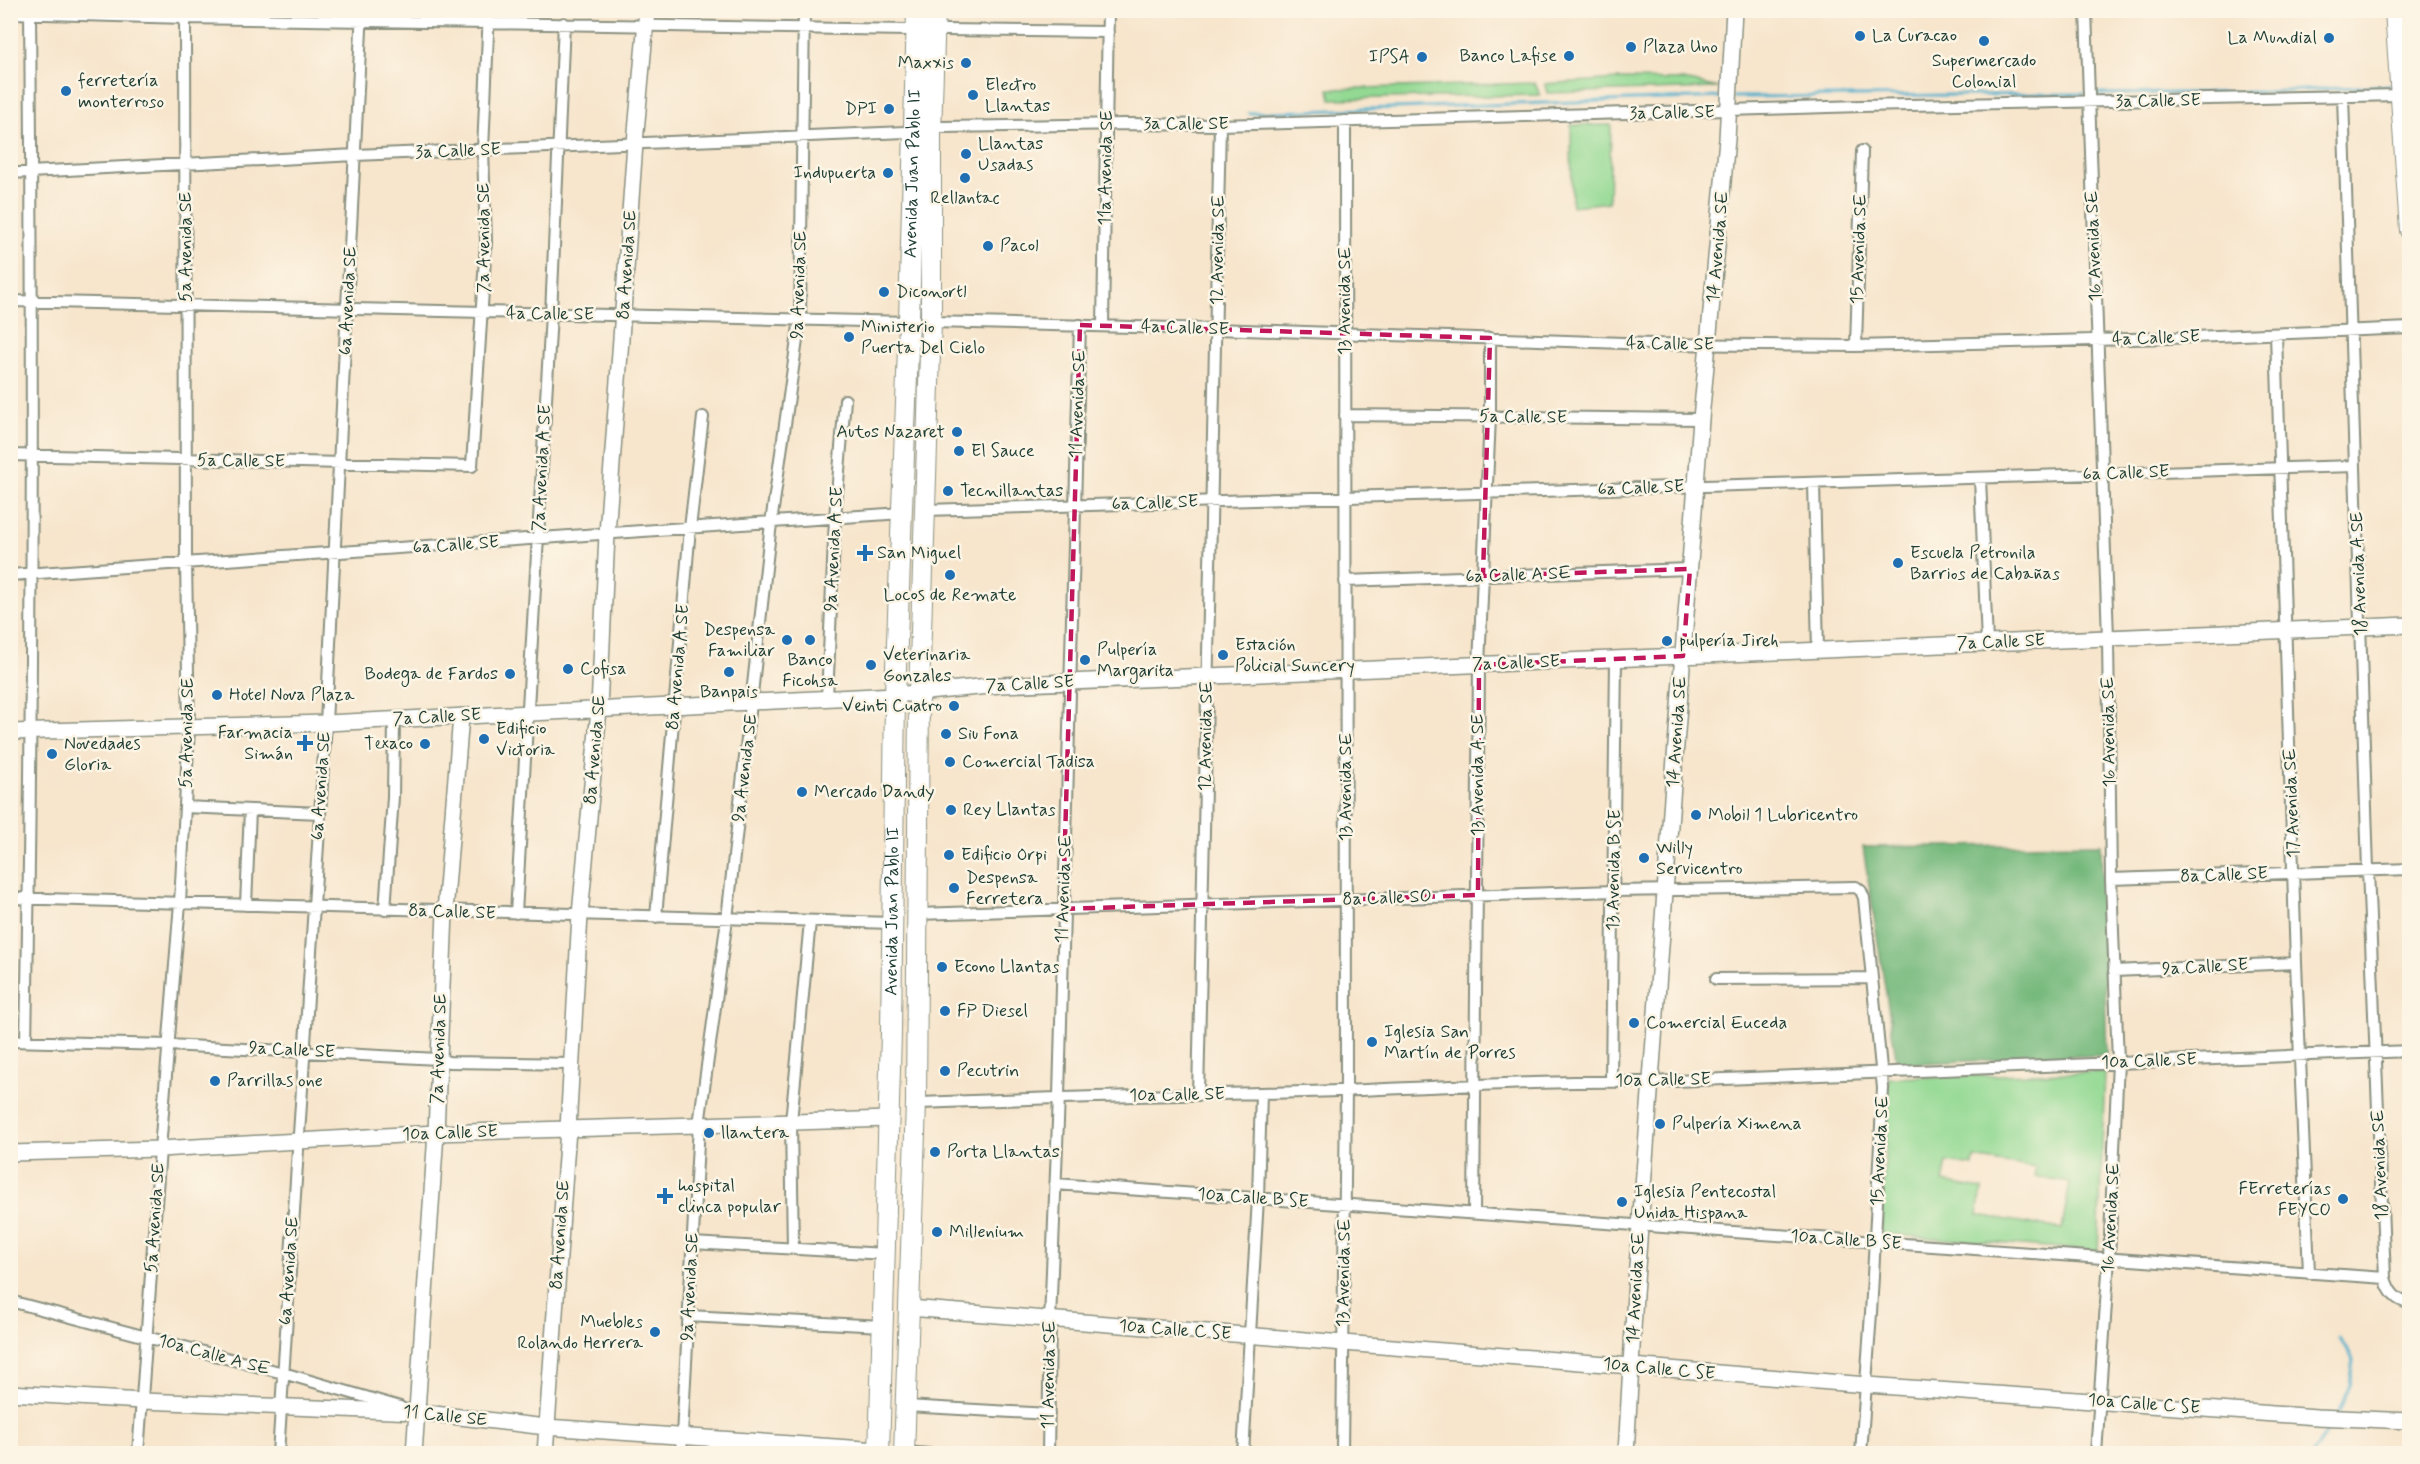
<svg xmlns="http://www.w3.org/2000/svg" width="2420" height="1464" font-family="Mynerve,sans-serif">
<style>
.green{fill:#93d993;stroke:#598b64;stroke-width:1.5;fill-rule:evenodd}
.forest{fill:#76b97d;stroke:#4a7b58;stroke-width:1.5}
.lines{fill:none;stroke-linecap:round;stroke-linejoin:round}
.stream{stroke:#4daecc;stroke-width:3}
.street-casing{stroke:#8b9180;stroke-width:14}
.secondary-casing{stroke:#8b9180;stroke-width:18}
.highway-casing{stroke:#8b9180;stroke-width:22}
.street{stroke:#fff;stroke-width:10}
.secondary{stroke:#fff;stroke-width:15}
.highway{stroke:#fff;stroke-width:20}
.marked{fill:none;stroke:#c2185b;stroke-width:4.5;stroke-dasharray:12 8;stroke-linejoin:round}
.poi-dot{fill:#1f6fb2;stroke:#fcf5e5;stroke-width:2}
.labels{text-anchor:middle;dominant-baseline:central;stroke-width:5;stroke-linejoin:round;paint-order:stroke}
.poi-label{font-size:18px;fill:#1f3d34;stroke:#fcf5e5;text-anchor:start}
.street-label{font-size:18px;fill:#1f3d34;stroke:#fcf5e5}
</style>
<rect width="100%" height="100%" fill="#fcf5e5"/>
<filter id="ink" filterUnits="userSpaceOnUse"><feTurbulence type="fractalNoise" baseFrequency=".0167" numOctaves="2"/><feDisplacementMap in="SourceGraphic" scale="12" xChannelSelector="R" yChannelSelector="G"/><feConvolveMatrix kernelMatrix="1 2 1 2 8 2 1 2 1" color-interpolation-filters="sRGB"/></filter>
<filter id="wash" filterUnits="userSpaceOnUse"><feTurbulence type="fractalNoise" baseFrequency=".008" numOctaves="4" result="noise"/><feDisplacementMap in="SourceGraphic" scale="24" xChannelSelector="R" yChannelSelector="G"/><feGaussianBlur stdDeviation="1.35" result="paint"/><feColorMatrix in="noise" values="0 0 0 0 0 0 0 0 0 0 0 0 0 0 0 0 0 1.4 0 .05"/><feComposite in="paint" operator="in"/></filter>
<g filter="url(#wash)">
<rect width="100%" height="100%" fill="#f7e5cc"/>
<path class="green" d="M 1619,79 L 1684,80 L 1718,88 L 1547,93 L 1545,84 Z
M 1535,83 L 1540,95 L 1331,99 L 1329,89 Z
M 1571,125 L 1611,125 L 1609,202 L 1572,206 Z
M 2105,1072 L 2098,1251 L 1881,1234 L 1889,1078 ZM 1974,1158 L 2036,1168 L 2034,1177 L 2070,1183 L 2062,1229 L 1978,1215 L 1982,1189 L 1943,1182 L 1947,1162 L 1973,1166 Z"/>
<path class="forest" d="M 2101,844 L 2107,1055 L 1897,1064 L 1863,847 Z"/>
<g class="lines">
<path class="stream" d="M 2092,94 L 2268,92 L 2393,85
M 1734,97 L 2084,94
M 1249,113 L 1724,97
M 2339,1338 L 2354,1360 L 2350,1385 L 2339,1412
M 2312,1454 L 2332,1423"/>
</g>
</g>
<g filter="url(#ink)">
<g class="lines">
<g class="street-casing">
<path id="street" d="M 2086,10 L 2108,638 L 2111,879 L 2118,1062 L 2109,1258 L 2096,1454
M 10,13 L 185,18 L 909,30
M 945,30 L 1108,32
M 2343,96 L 2368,870 L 2385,1278 C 2389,1291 2395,1301 2410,1303
M 942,127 L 1125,124 L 1220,125 L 1861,106 L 2401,95
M 10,173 L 355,155 L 906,132
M 10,301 L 909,322
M 931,322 L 1216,329 L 1652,344 L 1856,346 L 2169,338 L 2410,328
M 1103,326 L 1108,10
M 2276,334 L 2296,963 L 2309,1273
M 1856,346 L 1862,151
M 1345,415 L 1701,419
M 10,455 L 472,466 L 486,242 L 483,150 L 489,10
M 1980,478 L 1987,643
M 1814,483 L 1818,650
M 926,510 L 2355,466
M 10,575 L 902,513
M 1345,581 L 1690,569
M 827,698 L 835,518 L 845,400
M 185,807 L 320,813
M 2111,879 L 2410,869
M 10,898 L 893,923
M 246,905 L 250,810
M 385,910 L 393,797 L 394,720
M 516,913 L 551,314 L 564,23
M 918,914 L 1614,891 L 1856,887 L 1861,891 L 1864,898 L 1883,1088 L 1871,1313 L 1861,1454
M 656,917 L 690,528 L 703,417
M 2114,971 L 2296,963
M 1716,979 L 1872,978
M 10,1041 L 169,1045 L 438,1059 L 449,1062 L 572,1064
M 26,1041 C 33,697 33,354 30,10
M 1611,1081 L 1616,659
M 1198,1095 L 1220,125
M 916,1103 C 1057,1097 1197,1095 1338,1091 C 1442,1087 1546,1080 1650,1082 L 2410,1051
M 1055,1184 L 2385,1278
M 1474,1213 L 1479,665 L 1490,417 L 1490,338
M 692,1243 L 885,1254
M 793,1249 L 791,1122 L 810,921
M 10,1301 L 283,1373 L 400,1407
M 688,1316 L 883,1326
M 906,1406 L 1049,1414
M 904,1452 L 929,1454
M 138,1454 L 160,1149 L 180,903 L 189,728 L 186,563 L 185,10
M 278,1454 L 326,723 L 362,10
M 681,1454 L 699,1125 L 727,919 L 771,523 L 800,319 L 804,10
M 1048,1454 L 1050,1321 L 1059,1096 L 1080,325
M 1243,1454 L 1258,1198 L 1261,1093
M 1342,1454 L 1346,1090 L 1345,121"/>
</g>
<g class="secondary-casing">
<path id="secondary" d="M 10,732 L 326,723 L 895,695 L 1000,685 L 2410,625
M 10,1153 L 160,1149 L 436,1133 L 889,1119
M 909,1308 L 1867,1385 L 2317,1417 L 2410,1421
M 10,1393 L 142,1401 L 417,1412 L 546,1427 L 879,1450
M 414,1454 L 436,1133 L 445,912 L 461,716
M 545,1454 L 568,1129 L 580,915 L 599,709 L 607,534 L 635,143 L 647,10
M 1626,1454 L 1635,1294 L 1675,758 L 1701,419 L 1727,139 L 1734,10"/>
</g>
<g class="highway-casing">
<g id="highway">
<path d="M 2395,10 L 2410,230"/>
<path id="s1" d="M 879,1454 L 891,1033 L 895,695 L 909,322 L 917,10"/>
<path d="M 904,1454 L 916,1103 L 919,693 L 931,322 L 931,133 L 935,10"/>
</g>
</g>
<use href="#street" class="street"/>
<use href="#secondary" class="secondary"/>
<use href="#highway" class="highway"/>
</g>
</g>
<path class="marked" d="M 1080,325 L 1490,338 L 1483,576 L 1690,569 L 1683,656 L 1479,665 L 1478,895 L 1063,909 Z"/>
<g class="poi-dot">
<circle cx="1860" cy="36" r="6"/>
<circle cx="2329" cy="38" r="6"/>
<circle cx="1984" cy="41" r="6"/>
<circle cx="1631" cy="47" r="6"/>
<circle cx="1569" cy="56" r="6"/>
<circle cx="1422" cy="57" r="6"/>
<circle cx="966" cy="63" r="6"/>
<circle cx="66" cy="91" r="6"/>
<circle cx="973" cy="95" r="6"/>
<circle cx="889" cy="109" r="6"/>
<circle cx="966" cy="154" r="6"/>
<circle cx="888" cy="173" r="6"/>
<circle cx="965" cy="178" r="6"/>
<circle cx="988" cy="246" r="6"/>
<circle cx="884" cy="292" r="6"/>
<circle cx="849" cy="337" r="6"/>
<circle cx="957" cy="432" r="6"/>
<circle cx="959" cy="451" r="6"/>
<circle cx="948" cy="491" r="6"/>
<path d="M862 544h6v6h6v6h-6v6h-6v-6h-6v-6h6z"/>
<circle cx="1898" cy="563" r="6"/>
<circle cx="950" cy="575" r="6"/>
<circle cx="787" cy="640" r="6"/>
<circle cx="810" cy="640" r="6"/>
<circle cx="1667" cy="641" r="6"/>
<circle cx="1223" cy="655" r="6"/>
<circle cx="1085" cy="660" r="6"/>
<circle cx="871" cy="665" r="6"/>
<circle cx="568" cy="669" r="6"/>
<circle cx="729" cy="672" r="6"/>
<circle cx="510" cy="674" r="6"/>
<circle cx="217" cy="695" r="6"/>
<circle cx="954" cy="706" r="6"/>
<circle cx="946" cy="734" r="6"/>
<circle cx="484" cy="739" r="6"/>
<path d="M302 734h6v6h6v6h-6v6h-6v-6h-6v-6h6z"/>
<circle cx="425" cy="744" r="6"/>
<circle cx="52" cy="754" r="6"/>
<circle cx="950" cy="762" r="6"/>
<circle cx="802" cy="792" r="6"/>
<circle cx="951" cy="810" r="6"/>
<circle cx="1696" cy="815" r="6"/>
<circle cx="949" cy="855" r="6"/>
<circle cx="1644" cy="858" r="6"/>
<circle cx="954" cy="888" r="6"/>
<circle cx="942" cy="967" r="6"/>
<circle cx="945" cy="1011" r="6"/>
<circle cx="1634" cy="1023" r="6"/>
<circle cx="1372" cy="1042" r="6"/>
<circle cx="945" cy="1071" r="6"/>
<circle cx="215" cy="1081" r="6"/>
<circle cx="1660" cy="1124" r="6"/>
<circle cx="709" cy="1133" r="6"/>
<circle cx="935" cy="1152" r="6"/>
<path d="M662 1187h6v6h6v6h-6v6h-6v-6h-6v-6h6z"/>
<circle cx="2343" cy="1199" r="6"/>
<circle cx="1622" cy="1202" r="6"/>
<circle cx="937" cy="1232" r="6"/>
<circle cx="655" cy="1332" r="6"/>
</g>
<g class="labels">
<g class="poi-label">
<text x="1872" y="36">La Curacao</text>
<text x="2317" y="38" text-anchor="end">La Mundial</text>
<text x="1643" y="47">Plaza Uno</text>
<text x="1557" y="56" text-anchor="end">Banco Lafise</text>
<text x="1410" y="57" text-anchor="end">IPSA</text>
<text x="1984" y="61" text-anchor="middle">Supermercado<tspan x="1984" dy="21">Colonial</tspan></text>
<text x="954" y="63" text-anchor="end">Maxxis</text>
<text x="78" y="81">ferretería<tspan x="78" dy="21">monterroso</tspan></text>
<text x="985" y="85">Electro<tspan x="985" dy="21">Llantas</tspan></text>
<text x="877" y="109" text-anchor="end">DPI</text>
<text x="978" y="144">Llantas<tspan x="978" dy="21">Usadas</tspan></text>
<text x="876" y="173" text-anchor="end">Indupuerta</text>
<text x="965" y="198" text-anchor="middle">Rellantac</text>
<text x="1000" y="246">Pacol</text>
<text x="896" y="292">Diconortl</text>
<text x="861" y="327">Ministerio<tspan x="861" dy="21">Puerta Del Cielo</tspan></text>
<text x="945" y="432" text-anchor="end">Autos Nazaret</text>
<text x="971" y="451">El Sauce</text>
<text x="960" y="491">Tecnillantas</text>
<text x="877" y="553">San Miguel</text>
<text x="1910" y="553">Escuela Petronila<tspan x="1910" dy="21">Barrios de Cabañas</tspan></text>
<text x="950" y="595" text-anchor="middle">Locos de Remate</text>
<text x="775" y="630" text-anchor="end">Despensa<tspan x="775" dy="21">Familiar</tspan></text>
<text x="1679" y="641">pulpería Jireh</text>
<text x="1235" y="645">Estación<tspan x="1235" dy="21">Policial Suncery</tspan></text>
<text x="1097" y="650">Pulpería<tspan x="1097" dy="21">Margarita</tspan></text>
<text x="883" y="655">Veterinaria<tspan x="883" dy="21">Gonzales</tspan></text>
<text x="810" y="660" text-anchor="middle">Banco<tspan x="810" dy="21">Ficohsa</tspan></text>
<text x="580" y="669">Cofisa</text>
<text x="498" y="674" text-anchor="end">Bodega de Fardos</text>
<text x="729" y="692" text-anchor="middle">Banpais</text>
<text x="229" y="695">Hotel Nova Plaza</text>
<text x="942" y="706" text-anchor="end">Veinti Cuatro</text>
<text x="496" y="729">Edificio<tspan x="496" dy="21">Victoria</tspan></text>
<text x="293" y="733" text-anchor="end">Farmacia<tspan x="293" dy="21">Simán</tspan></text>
<text x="958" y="734">Siu Fona</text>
<text x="64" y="744">Novedades<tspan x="64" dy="21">Gloria</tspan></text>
<text x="413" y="744" text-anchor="end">Texaco</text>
<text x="962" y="762">Comercial Tadisa</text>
<text x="814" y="792">Mercado Dandy</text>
<text x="963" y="810">Rey Llantas</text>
<text x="1708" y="815">Mobil 1 Lubricentro</text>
<text x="1656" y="848">Willy<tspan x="1656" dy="21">Servicentro</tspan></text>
<text x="961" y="855">Edificio Orpi</text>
<text x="966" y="878">Despensa<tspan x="966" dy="21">Ferretera</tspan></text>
<text x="954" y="967">Econo Llantas</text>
<text x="957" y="1011">FP Diesel</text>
<text x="1646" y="1023">Comercial Euceda</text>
<text x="1384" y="1032">Iglesia San<tspan x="1384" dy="21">Martín de Porres</tspan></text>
<text x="957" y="1071">Pecutrin</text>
<text x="227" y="1081">Parrillas one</text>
<text x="1672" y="1124">Pulpería Ximena</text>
<text x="721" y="1133">llantera</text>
<text x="947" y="1152">Porta Llantas</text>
<text x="678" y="1186">hospital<tspan x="678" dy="21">clinca popular</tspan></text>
<text x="2331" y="1189" text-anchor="end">FErreterías<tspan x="2331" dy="21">FEYCO</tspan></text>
<text x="1634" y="1192">Iglesia Pentecostal<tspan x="1634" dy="21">Unida Hispana</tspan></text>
<text x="949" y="1232">Millenium</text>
<text x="643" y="1322" text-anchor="end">Muebles<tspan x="643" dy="21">Rolando Herrera</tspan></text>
</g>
<g class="street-label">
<text transform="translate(2158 101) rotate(-1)">3a Calle SE</text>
<text transform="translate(1672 113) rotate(-1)">3a Calle SE</text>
<text x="1186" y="124">3a Calle SE</text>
<text transform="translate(458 151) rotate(-2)">3a Calle SE</text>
<text transform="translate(1106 168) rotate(-89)">11a Avenida SE</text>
<text stroke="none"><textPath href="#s1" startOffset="1281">Avenida Juan Pablo II</textPath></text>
<text transform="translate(484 238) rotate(-90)">7a Avenida SE</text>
<text transform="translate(2094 246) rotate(-92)">16 Avenida SE</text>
<text transform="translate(186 247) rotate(-90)">5a Avenida SE</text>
<text transform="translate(1718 247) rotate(-85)">14 Avenida SE</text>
<text transform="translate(1859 249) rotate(-88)">15 Avenida SE</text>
<text transform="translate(1218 250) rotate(-89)">12 Avenida SE</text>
<text transform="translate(627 265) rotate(-86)">8a Avenida SE</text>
<text transform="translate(799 285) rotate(-88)">9a Avenida SE</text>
<text transform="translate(348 301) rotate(-87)">6a Avenida SE</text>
<text transform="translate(1345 301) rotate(-90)">13 Avenida SE</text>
<text transform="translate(550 314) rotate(1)">4a Calle SE</text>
<text transform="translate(1185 328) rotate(2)">4a Calle SE</text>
<text transform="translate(2156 338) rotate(-2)">4a Calle SE</text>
<text transform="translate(1670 344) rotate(1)">4a Calle SE</text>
<text transform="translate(1078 404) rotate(-88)">11 Avenida SE</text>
<text transform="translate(1523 417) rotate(1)">5a Calle SE</text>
<text transform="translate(241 461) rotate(1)">5a Calle SE</text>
<text transform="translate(542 468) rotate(-87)">7a Avenida A SE</text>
<text transform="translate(2126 473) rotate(-2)">6a Calle SE</text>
<text transform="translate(1641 488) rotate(-2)">6a Calle SE</text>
<text transform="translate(1155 503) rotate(-2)">6a Calle SE</text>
<text transform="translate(456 545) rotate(-4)">6a Calle SE</text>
<text transform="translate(834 549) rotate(-87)">9a Avenida A SE</text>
<text transform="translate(2359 574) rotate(-92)">18 Avenida A SE</text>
<text transform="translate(1518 575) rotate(-2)">6a Calle A SE</text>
<text transform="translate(2001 642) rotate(-2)">7a Calle SE</text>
<text transform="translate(1516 663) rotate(-2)">7a Calle SE</text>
<text transform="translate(678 667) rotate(-85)">8a Avenida A SE</text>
<text transform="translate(1030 684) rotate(-3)">7a Calle SE</text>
<text transform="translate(437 717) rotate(-3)">7a Calle SE</text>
<text transform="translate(1677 732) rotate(-86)">14 Avenida SE</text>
<text transform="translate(2109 732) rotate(-91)">16 Avenida SE</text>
<text transform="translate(187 733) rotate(-89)">5a Avenida SE</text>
<text transform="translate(1206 736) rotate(-89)">12 Avenida SE</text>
<text transform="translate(595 750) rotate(-85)">8a Avenida SE</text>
<text transform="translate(745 768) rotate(-83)">9a Avenida SE</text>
<text transform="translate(1478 775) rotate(-90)">13 Avenida A SE</text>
<text transform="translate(321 786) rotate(-86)">6a Avenida SE</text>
<text transform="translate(1346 787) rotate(-90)">13 Avenida SE</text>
<text transform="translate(2292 803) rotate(-92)">17 Avenida SE</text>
<text transform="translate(1614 870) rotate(-89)">13 Avenida B SE</text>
<text transform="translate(2224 875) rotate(-2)">8a Calle SE</text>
<text transform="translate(1064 889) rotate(-88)">11 Avenida SE</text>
<text transform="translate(1387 898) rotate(-2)">8a Calle SO</text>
<text transform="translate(452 912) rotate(2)">8a Calle SE</text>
<text stroke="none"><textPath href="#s1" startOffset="543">Avenida Juan Pablo II</textPath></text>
<text transform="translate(2205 967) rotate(-3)">9a Calle SE</text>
<text transform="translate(439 1049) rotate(-88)">7a Avenida SE</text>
<text transform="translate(292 1050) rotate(3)">9a Calle SE</text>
<text transform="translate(2149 1061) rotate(-2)">10a Calle SE</text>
<text transform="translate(1663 1080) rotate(-1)">10a Calle SE</text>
<text transform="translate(1177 1095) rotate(-1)">10a Calle SE</text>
<text transform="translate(450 1133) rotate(-2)">10a Calle SE</text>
<text transform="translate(1880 1151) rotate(-87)">15 Avenida SE</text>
<text transform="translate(2380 1165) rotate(-92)">18 Avenida SE</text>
<text transform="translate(1253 1198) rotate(4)">10a Calle B SE</text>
<text transform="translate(155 1218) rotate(-86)">5a Avenida SE</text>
<text transform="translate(2111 1218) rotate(-87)">16 Avenida SE</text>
<text transform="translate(560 1235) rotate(-86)">8a Avenida SE</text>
<text transform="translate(1846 1240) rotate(4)">10a Calle B SE</text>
<text transform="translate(289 1271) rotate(-86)">6a Avenida SE</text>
<text transform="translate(1344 1273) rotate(-89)">13 Avenida SE</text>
<text transform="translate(690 1287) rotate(-87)">9a Avenida SE</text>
<text transform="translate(1636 1288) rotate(-87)">14 Avenida SE</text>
<text transform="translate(1175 1330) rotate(4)">10a Calle C SE</text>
<text transform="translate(214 1355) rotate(15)">10a Calle A SE</text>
<text transform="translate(1659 1369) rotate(5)">10a Calle C SE</text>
<text transform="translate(1049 1375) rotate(-89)">11 Avenida SE</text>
<text transform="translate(2144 1404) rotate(4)">10a Calle C SE</text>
<text transform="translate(445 1416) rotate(6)">11 Calle SE</text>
</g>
</g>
<rect width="2420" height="1464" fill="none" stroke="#fcf5e5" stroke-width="36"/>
</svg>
